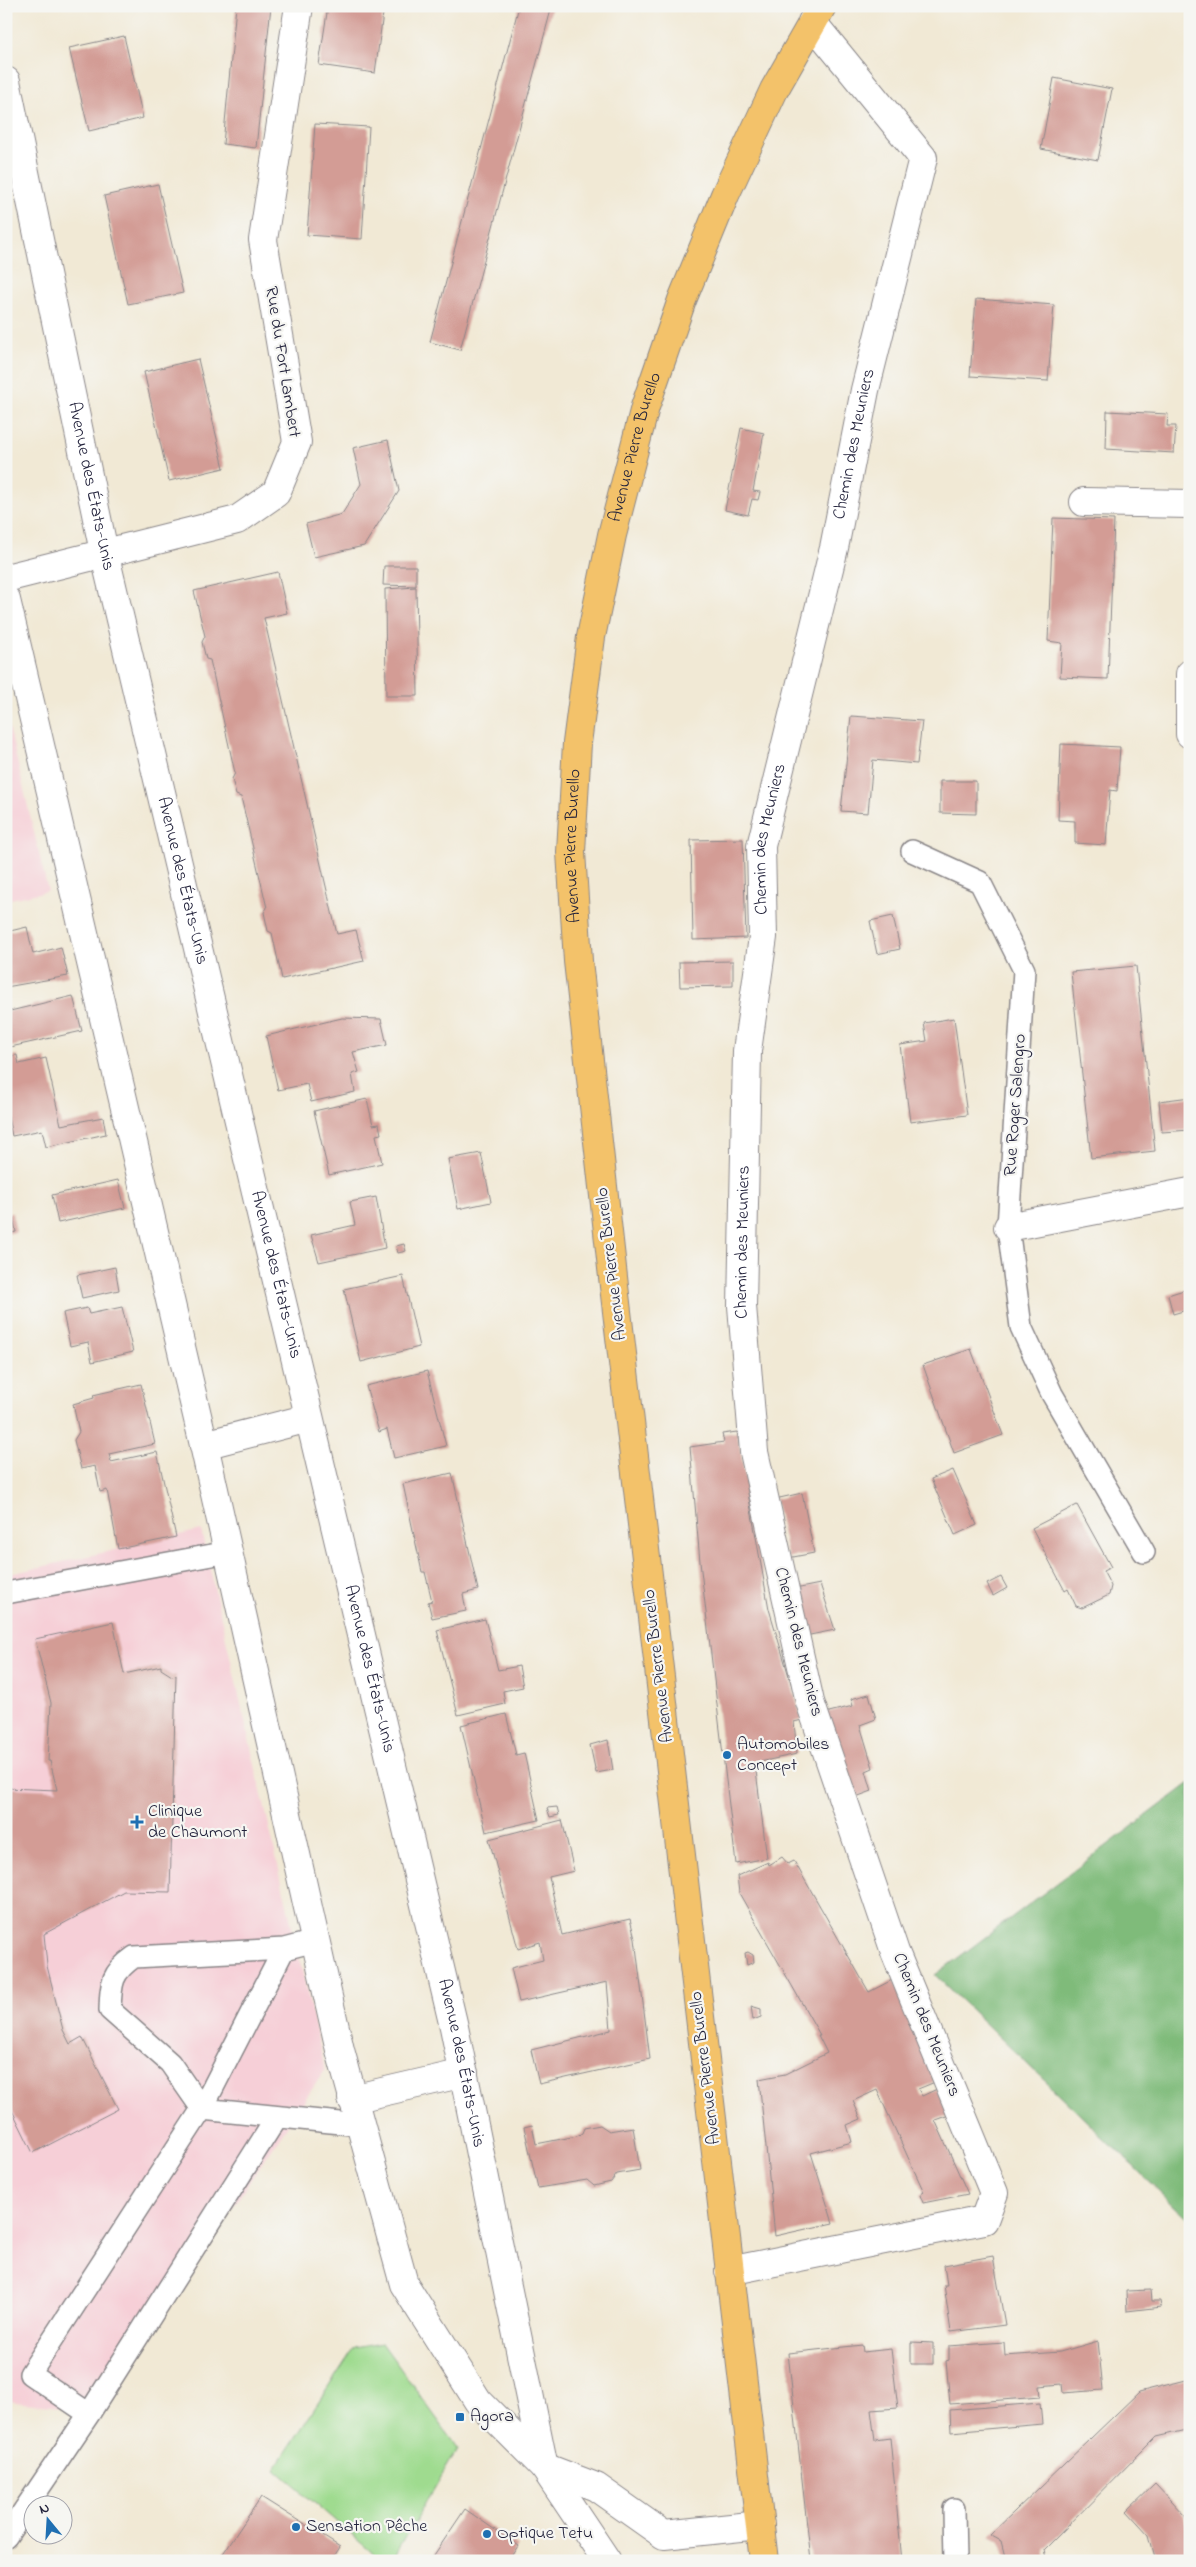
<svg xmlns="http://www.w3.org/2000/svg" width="1196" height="2567" font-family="'Indie Flower',sans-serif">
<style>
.built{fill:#f6cfd7}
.green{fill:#9fdb8f;stroke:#607e65}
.forest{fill:#7fbb7a;stroke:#506e5a}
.building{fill:#d39c95}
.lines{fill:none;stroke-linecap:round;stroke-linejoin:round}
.lane-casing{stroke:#8a8688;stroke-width:24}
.street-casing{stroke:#8a8688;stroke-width:30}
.primary-casing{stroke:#8a8688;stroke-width:30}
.lane{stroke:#fff;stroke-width:21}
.street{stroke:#fff;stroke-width:28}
.primary{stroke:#f3c26a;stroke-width:28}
.poi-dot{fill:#1f6fb2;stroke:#f6f6f2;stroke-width:2}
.labels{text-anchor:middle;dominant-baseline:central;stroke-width:4.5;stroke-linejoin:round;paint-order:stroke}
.street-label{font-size:18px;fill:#22223b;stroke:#f6f6f2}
.poi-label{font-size:18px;fill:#22223b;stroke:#f6f6f2;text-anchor:start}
</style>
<rect width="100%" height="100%" fill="#f6f6f2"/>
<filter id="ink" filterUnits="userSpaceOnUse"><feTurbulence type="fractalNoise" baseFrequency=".02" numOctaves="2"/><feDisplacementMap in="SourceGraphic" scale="10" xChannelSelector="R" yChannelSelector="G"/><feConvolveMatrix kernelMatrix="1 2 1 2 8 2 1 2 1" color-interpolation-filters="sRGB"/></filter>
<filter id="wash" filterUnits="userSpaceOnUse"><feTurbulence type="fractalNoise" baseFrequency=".0096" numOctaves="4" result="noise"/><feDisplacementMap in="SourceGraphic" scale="20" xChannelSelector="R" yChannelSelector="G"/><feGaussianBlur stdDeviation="1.12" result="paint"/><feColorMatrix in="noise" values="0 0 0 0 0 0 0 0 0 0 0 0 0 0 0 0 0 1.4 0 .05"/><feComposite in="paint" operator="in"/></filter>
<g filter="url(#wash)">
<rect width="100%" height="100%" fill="#f1e9d5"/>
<path class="built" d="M 6,714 L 48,891 L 6,900 Z
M 201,1530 L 325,2070 L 95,2411 L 6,2401 L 6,1575 Z"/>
<path class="green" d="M 382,2343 L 458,2448 L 392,2561 L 382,2561 L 275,2469 L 354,2348 Z"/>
<path class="forest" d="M 1190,1783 L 1190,2221 L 935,1975 Z"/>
<g id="blocks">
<path class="building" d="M 236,6 L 271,6 L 256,148 L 223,144 Z
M 328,6 L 384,6 L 375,73 L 319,65 Z
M 519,6 L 552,6 L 460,350 L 430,342 Z
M 124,36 L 143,118 L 89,131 L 69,48 Z
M 1054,78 L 1112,89 L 1098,160 L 1041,149 Z
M 315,124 L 369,127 L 362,239 L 307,235 Z
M 158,184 L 183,293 L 128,304 L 104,196 Z
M 976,299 L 1054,305 L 1048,381 L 970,376 Z
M 198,359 L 224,468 L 169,481 L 144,372 Z
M 1107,411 L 1168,414 L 1167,426 L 1176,426 L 1174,453 L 1106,449 Z
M 741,428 L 764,433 L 753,491 L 760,492 L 758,500 L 752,499 L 748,515 L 725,510 Z
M 388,440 L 399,491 L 364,546 L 314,557 L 306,524 L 342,514 L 361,484 L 353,448 Z
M 1053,518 L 1114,520 L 1108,679 L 1060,677 L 1062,643 L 1048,641 Z
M 384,566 L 416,566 L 416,586 L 383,585 Z
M 278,572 L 287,613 L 264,618 L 337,934 L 356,930 L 364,961 L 282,979 L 272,933 L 268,931 L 264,912 L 267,908 L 241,797 L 236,795 L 232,779 L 235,773 L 210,660 L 206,659 L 202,642 L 205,636 L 194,591 Z
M 416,587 L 418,696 L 386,696 L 385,589 Z
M 851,716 L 922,721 L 917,764 L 873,760 L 868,813 L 841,811 Z
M 1061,744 L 1120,747 L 1117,791 L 1110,790 L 1106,845 L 1075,843 L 1075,821 L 1058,820 Z
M 940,781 L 976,781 L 976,814 L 940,813 Z
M 743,839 L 746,938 L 693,940 L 691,840 Z
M 893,916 L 900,949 L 877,954 L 870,921 Z
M 27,927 L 33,954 L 61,947 L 68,976 L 6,987 L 6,932 Z
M 733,961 L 733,986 L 680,987 L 679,962 Z
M 1136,966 L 1155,1151 L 1091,1158 L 1071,972 Z
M 73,996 L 82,1031 L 6,1048 L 6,1012 Z
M 342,1018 L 381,1019 L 387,1045 L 353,1052 L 359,1072 L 352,1074 L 355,1092 L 311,1102 L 307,1084 L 278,1090 L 266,1036 Z
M 954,1018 L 967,1115 L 910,1122 L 900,1045 L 927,1041 L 924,1023 Z
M 17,1055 L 19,1064 L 46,1058 L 61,1125 L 103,1117 L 106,1134 L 46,1147 L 42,1130 L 12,1136 L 6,1108 L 6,1057 Z
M 1190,1097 L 1190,1130 L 1162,1132 L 1159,1101 Z
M 367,1099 L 373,1125 L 379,1124 L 381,1134 L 376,1135 L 382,1163 L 329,1175 L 314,1111 Z
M 481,1153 L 491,1202 L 458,1209 L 448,1159 Z
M 118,1180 L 125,1208 L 58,1223 L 52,1195 Z
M 376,1197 L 385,1248 L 319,1262 L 311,1235 L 355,1225 L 350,1202 Z
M 12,1212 L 16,1232 L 6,1234 L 6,1214 Z
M 404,1244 L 406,1251 L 398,1253 L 396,1246 Z
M 115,1267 L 119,1290 L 82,1298 L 77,1275 Z
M 403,1276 L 419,1347 L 361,1362 L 344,1289 Z
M 1190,1288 L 1190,1309 L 1173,1314 L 1168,1295 Z
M 122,1307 L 133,1352 L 92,1362 L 88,1342 L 70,1346 L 63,1313 L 87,1308 L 89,1314 Z
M 971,1349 L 1003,1435 L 954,1453 L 923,1365 Z
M 427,1371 L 446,1446 L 394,1458 L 387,1429 L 379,1432 L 366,1386 Z
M 141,1384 L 155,1444 L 109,1454 L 111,1462 L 157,1452 L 176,1537 L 118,1549 L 107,1490 L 100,1492 L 95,1466 L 81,1469 L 74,1440 L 79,1432 L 73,1404 L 94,1398 L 93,1395 Z
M 737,1432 L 769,1609 L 802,1720 L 794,1722 L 797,1754 L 755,1763 L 767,1858 L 736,1864 L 700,1562 L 690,1447 L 724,1442 L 722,1434 Z
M 953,1470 L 977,1525 L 955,1535 L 931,1479 Z
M 452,1473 L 478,1590 L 463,1594 L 466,1611 L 432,1618 L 428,1602 L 432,1601 L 425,1572 L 422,1572 L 403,1484 Z
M 802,1493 L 814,1553 L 788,1558 L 775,1499 Z
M 1077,1505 L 1111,1567 L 1103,1571 L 1111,1586 L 1109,1595 L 1082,1608 L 1076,1606 L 1068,1589 L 1065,1591 L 1032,1528 Z
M 1001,1577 L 1007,1588 L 993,1596 L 987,1584 Z
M 820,1584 L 835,1630 L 805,1636 L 795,1589 Z
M 485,1619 L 498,1670 L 519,1666 L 523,1687 L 503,1691 L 505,1704 L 458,1715 L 437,1630 Z
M 113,1622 L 124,1674 L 161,1666 L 161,1669 L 172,1676 L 176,1675 L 170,1892 L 124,1891 L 44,1934 L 47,1966 L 63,2030 L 70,2044 L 82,2037 L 118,2109 L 33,2153 L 6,2098 L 6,1788 L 57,1790 L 50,1761 L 48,1761 L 51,1703 L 35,1639 Z
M 869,1694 L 876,1719 L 860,1725 L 873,1768 L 866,1771 L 872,1791 L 853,1798 L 825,1713 L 853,1706 L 851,1699 Z
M 506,1714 L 516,1755 L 524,1753 L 539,1820 L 486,1832 L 461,1725 Z
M 608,1740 L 613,1770 L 596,1773 L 590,1745 Z
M 557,1807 L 559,1815 L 550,1817 L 547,1808 Z
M 562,1820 L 574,1871 L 549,1877 L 562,1935 L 630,1919 L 635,1939 L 650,2059 L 539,2084 L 531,2050 L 611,2030 L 607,1982 L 519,2002 L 511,1968 L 543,1960 L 540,1942 L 518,1949 L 489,1839 Z
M 782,1857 L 788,1864 L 794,1861 L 869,1992 L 894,1979 L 935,2082 L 918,2089 L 922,2096 L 937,2089 L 949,2115 L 935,2120 L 968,2194 L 923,2203 L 920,2195 L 924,2192 L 877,2090 L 853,2101 L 861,2119 L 847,2125 L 852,2142 L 811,2153 L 833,2223 L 775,2236 L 759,2079 L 785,2074 L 827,2053 L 818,2035 L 820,2035 L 739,1893 L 737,1876 L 768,1862 L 769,1865 Z
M 748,1952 L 753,1955 L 754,1962 L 747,1965 L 745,1953 Z
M 751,2006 L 761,2009 L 761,2017 L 753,2020 Z
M 532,2125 L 536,2144 L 577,2136 L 582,2133 L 584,2128 L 600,2125 L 609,2131 L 633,2127 L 640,2170 L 617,2174 L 611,2182 L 594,2186 L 587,2180 L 538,2188 L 524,2127 Z
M 993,2256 L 1005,2325 L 951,2332 L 944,2285 L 947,2285 L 944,2265 Z
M 1151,2290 L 1152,2301 L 1160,2301 L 1161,2307 L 1127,2311 L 1126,2291 Z
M 1098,2341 L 1103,2390 L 1063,2393 L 1062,2384 L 1039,2386 L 1040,2397 L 950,2404 L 946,2361 L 949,2360 L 949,2346 L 1004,2342 L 1005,2356 L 1060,2352 Z
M 911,2342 L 933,2343 L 933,2364 L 911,2364 Z
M 862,2345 L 863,2352 L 891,2349 L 898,2408 L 871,2410 L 875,2440 L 890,2438 L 902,2561 L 811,2561 L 788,2353 Z
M 1190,2379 L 1190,2429 L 1156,2437 L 1044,2550 L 1047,2561 L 1006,2561 L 1001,2541 L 990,2535 L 1139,2392 Z
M 1040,2403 L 1042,2424 L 951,2432 L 950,2410 Z
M 1155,2484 L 1185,2516 L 1190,2533 L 1190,2561 L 1156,2561 L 1149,2535 L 1127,2511 Z
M 261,2497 L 340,2547 L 331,2561 L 218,2561 Z
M 465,2509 L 518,2546 L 508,2561 L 430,2561 Z"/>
</g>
</g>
<g filter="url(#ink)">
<use href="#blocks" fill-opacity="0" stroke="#8a8688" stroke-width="1"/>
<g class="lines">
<g class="lane-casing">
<path id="lane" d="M 912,851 L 980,882 L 1024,970 L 1008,1227 L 1021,1327 L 1052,1394 L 1144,1552
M 6,1593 L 228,1552
M 284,1949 L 134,1957 C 111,1973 111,1983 110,2010 L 170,2063 L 202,2109 L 284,1949 L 315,1941
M 277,2117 L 89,2414 L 30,2374 L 202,2109 L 360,2125
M 954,2509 L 955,2561
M 6,2537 L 89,2414"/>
</g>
<g class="street-casing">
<g id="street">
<path id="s1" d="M 6,81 L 104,552 L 454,2027 L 544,2467"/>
<path d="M 1084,502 L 1190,504"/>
<path d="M 6,578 L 237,520 L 276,493 L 297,442 L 263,240 L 299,6"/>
<path d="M 6,600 L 204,1445 L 340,2050 L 404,2284 L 478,2401 L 544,2467 L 607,2561"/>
<path d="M 1190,674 L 1190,734"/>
<path d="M 1008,1227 L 1190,1192"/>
<path d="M 204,1445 L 309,1418"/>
<path d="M 352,2099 L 464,2073"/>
<path id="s2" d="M 729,2271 L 984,2220 L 994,2193 L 895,1952 L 810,1702 L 754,1452 L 742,1306 L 747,1051 L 763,937 L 761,846 L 834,548 L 865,390 L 923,158 L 812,22"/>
<path d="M 544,2467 L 596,2487 L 664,2535 L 760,2525"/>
</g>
</g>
<g class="primary-casing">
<g id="primary">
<path id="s3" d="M 764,2561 L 614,1286 L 578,961 L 571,852 L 577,743 L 591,637 L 612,535 L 645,407 L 682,300 L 725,195 L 774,90 L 822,6"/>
</g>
</g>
<use href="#lane" class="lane"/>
<use href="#street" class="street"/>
<use href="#primary" class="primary"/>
</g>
</g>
<g class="poi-dot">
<circle cx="727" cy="1755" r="5"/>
<path d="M134.5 1814.5h5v5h5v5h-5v5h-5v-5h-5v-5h5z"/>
<rect x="455" y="2412" width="10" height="10" rx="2.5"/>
<circle cx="296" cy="2527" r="5"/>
<circle cx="487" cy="2534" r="5"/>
</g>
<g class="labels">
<g class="street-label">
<text transform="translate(282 362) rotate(81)">Rue du Fort Lambert</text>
<text stroke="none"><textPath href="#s2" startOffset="2090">Chemin des Meuniers</textPath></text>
<text stroke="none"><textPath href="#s3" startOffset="2131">Avenue Pierre Burello</textPath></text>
<text stroke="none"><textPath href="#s1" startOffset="414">Avenue des États-Unis</textPath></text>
<text stroke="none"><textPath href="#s2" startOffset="1685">Chemin des Meuniers</textPath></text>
<text stroke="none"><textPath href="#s3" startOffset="1726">Avenue Pierre Burello</textPath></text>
<text stroke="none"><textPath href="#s1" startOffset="819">Avenue des États-Unis</textPath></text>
<text transform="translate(1016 1105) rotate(-86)">Rue Roger Salengro</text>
<text stroke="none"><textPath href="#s2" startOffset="1280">Chemin des Meuniers</textPath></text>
<text transform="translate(612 1264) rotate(-97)">Avenue Pierre Burello</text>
<text stroke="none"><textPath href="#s1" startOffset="1224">Avenue des États-Unis</textPath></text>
<text transform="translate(798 1642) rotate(76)">Chemin des Meuniers</text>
<text transform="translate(659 1666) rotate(-97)">Avenue Pierre Burello</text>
<text stroke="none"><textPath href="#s1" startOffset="1629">Avenue des États-Unis</textPath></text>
<text transform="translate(926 2025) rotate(68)">Chemin des Meuniers</text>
<text stroke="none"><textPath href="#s1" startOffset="2034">Avenue des États-Unis</textPath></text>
<text transform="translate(706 2068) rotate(-97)">Avenue Pierre Burello</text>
</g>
<g class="poi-label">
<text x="737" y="1745">Automobiles<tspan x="737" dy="21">Concept</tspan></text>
<text x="148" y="1812">Clinique<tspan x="148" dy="21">de Chaumont</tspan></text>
<text x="470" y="2417">Agora</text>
<text x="306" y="2527">Sensation Pêche</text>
<text x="497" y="2534">Optique Tetu</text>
</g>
</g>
<rect width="1196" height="2567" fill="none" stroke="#f6f6f2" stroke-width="25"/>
<g transform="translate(48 2520) rotate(342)"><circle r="24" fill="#f6f6f2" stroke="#a1a1a9"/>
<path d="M0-4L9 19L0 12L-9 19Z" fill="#1f6fb2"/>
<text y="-8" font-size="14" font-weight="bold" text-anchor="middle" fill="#22223b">N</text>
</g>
</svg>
